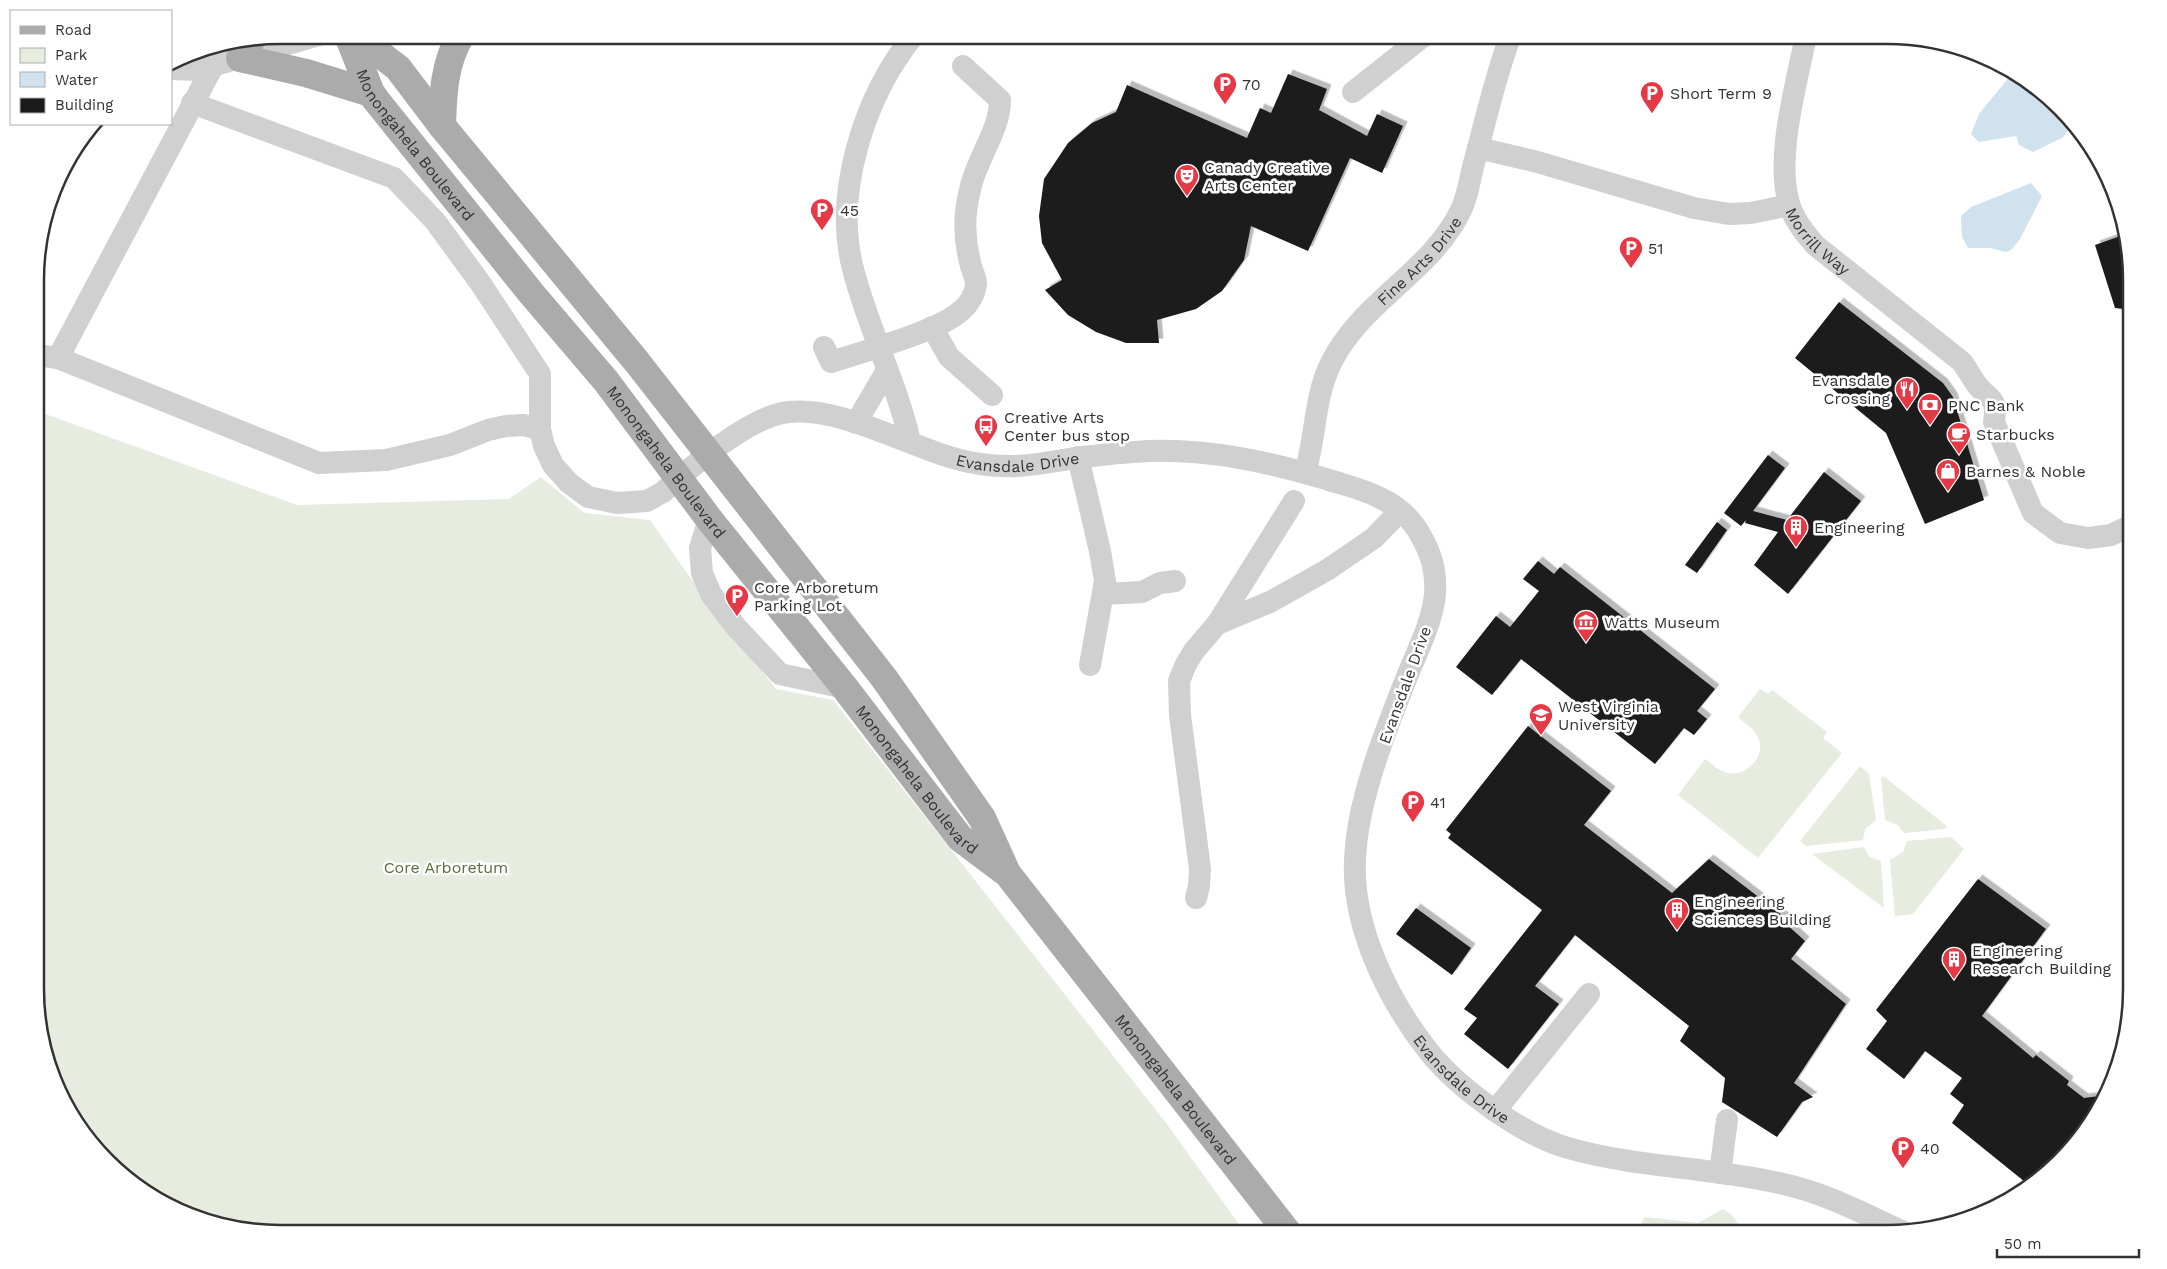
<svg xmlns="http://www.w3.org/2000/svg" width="2167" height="1269" font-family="'Work Sans',sans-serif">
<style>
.green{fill:#e6ecdf}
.water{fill:#cfe2ee}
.building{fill:#1a1a1a;filter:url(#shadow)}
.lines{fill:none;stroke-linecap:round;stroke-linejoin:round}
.minor{stroke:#d0d0d0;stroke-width:22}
.major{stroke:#ababab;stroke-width:28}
.labels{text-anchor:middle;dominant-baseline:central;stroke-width:5;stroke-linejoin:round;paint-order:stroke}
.poi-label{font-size:16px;fill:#333;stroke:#fff;text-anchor:start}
.street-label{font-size:16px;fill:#333;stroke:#fff}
.park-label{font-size:16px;fill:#56703f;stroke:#fff}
.rim{fill:none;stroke:#333;stroke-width:2.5}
</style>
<defs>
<filter id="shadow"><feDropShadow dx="4.5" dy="-4.5" stdDeviation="0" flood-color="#0004"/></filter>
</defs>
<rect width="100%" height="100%" fill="#fff"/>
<path class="green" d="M 37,411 L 297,505 L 509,499 L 541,477 L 584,513 L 650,520 L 689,576 L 776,689 L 833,700 L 1166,1123 L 1246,1234 L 280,1234 C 259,1231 235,1231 215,1225 C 136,1201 79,1146 49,1069 C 43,1054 41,1036 37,1021 Z
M 1760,689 L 1768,694 L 1772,690 L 1827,732 L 1823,738 L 1842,753 L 1758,858 L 1678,795 L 1705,759 C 1712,764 1719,771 1728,773 C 1744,777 1763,760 1760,743 C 1758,732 1746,724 1738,717 Z
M 1860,766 L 1869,774 L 1876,820 L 1865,829 L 1863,840 L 1806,846 L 1800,841 Z
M 1883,776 L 1947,826 L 1945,829 L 1904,833 L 1898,825 L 1885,820 L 1881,778 Z
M 1951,837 L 1964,849 L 1913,914 L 1895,916 L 1890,860 L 1903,852 L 1907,841 Z
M 1864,847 L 1869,857 L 1881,861 L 1884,908 L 1812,854 Z
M 1723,1209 L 1732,1215 L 1745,1234 L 1634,1234 L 1645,1217 L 1698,1223 Z"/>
<path class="water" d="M 2014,71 L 2060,107 L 2074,124 L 2062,138 L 2033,152 L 2019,145 L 2016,136 L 1979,142 L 1971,134 L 1979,114 Z
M 2031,183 L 2042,196 L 2020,239 L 2011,250 L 2006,252 L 1990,248 L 1968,248 L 1962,237 L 1961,216 L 1971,207 Z"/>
<path class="building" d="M 1288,74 L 1327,89 L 1319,110 L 1367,136 L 1377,114 L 1403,126 L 1382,173 L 1350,158 L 1308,251 L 1251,226 L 1244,260 L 1222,291 L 1196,309 L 1157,320 L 1159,343 L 1126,343 L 1096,332 L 1068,315 L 1045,290 L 1062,280 L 1042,243 L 1039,216 L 1044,179 L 1068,143 L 1092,123 L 1116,112 L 1127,85 L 1247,138 L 1260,108 L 1271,113 Z
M 2126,234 L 2131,264 L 2131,310 L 2115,308 L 2095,245 Z
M 1839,302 L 1943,383 L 1953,397 L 1984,500 L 1925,524 L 1886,433 L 1795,358 Z
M 1768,455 L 1785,468 L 1753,511 L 1787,520 L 1824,472 L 1861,501 L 1788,594 L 1754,565 L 1778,532 L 1745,523 L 1746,520 L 1741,526 L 1724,513 Z
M 1717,522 L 1727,530 L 1697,573 L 1685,565 Z
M 1538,561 L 1554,574 L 1560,567 L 1715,689 L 1697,711 L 1707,719 L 1694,735 L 1684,728 L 1655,764 L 1521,659 L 1492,695 L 1456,667 L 1496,616 L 1510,627 L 1539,591 L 1523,579 Z
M 1528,726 L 1611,791 L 1584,825 L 1672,893 L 1709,859 L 1787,919 L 1784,922 L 1805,941 L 1791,959 L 1846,1004 L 1794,1083 L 1813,1097 L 1802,1102 L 1777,1137 L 1722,1102 L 1725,1078 L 1680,1041 L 1689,1026 L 1575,935 L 1535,986 L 1559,1004 L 1508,1069 L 1464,1034 L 1477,1018 L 1464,1009 L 1542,910 L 1448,838 L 1451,834 L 1446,830 Z
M 1978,879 L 2046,929 L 1982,1016 L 2033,1058 L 2036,1055 L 2069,1081 L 2067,1085 L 2084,1098 L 2107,1095 L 2099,1112 L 2060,1162 L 2030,1186 L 1952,1123 L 1964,1105 L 1950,1094 L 1962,1078 L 1925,1051 L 1904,1079 L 1866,1049 L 1887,1021 L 1876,1010 Z
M 1416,908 L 1471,948 L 1452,975 L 1396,934 Z"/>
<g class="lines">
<g class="minor">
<path id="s1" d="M 1806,35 C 1797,83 1775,157 1789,203 C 1793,219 1805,233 1815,245 L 1962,362 C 1967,369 1972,378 1977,385 C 1989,401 1998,395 1994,422 L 2033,513 L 2060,533 L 2088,538 L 2111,535 L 2131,525"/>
<path d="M 171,69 L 198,70 L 319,35"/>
<path d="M 1353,92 L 1425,35"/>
<path id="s2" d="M 192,103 L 394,178 L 435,221 L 481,284 L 540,374 L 540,429 L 544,446 L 553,465 L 569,483 L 588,497 L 617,503 L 647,501 L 663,492 C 692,466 751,415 789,412 C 849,406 921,456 980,464 C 1020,470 1045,462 1083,457 C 1105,454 1127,452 1149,451 C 1210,449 1269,462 1326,479 C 1344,485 1364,489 1380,498 C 1397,506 1412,519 1421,536 C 1452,589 1426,629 1406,679 C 1384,735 1357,801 1355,861 C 1352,928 1389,1001 1429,1052 C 1459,1089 1522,1135 1568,1148 C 1638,1168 1712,1167 1783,1184 C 1826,1193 1866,1215 1906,1233"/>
<path d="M 1478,148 L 1534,161 L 1694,208 L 1729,214 L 1751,213 L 1789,205"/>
<path d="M 932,327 L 949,357 L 992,395"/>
<path d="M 824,347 L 831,362 C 862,352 940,331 962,310 C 969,304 975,294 976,284 C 976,277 971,269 970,262 C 964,239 964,213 970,190 C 976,159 1000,131 1000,100 L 963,66"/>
<path d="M 37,355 L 58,358 L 319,463 L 386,460 L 450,445 L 488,430 L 506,426 L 523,425 L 540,429"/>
<path d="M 58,358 L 213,66"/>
<path d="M 856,423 L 887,370"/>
<path d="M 910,442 C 897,383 868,328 853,269 C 833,192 865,95 914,35"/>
<path d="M 1078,457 L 1100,551 L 1105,581 L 1090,665"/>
<path id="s3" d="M 1305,473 C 1316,437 1314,397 1331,363 C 1361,302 1432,271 1461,210 C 1468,196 1470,178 1474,163 C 1486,120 1495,76 1511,35"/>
<path d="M 709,519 L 700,548 L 702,573 L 711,594 L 736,627 L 780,674 L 845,688"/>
<path d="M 1103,594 L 1142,592 L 1160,583 L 1175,581"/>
<path d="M 1217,624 L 1294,501"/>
<path d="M 1196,898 L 1199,886 L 1200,869 L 1180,715 L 1179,681 L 1186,664 L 1194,651 L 1217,624 L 1270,602 L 1327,570 L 1374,538 L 1400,511"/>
<path d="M 1495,1111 L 1589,994"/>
<path d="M 1720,1173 L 1727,1120"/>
</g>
<g class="major">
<path id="s4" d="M 348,35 L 371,93 L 376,100 L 531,293 L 606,381 L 709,519 L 845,688 L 960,838 L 1004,871"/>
<path id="s5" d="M 355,35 L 398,68 L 442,126 L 637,362 L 884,678 L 982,818 L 1007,873 L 1289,1234"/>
<path d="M 251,41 L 240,58 L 306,73 L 371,93"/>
<path d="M 442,126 C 443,94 444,63 461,35"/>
</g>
</g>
<defs>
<g id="parking-pin" transform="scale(1.25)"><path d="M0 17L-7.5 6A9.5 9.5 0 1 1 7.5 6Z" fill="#e63946" stroke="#fff"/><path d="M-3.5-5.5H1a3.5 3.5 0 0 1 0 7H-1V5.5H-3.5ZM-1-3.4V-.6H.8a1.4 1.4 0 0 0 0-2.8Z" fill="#fff"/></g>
<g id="theatre-pin" transform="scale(1.25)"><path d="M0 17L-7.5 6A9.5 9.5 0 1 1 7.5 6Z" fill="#e63946" stroke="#fff"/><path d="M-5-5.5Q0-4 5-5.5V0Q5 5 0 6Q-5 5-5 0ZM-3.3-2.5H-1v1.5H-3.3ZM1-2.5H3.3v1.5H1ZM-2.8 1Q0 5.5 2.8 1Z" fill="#fff"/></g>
<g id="restaurant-pin" transform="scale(1.25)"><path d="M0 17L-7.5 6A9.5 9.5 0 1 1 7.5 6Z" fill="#e63946" stroke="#fff"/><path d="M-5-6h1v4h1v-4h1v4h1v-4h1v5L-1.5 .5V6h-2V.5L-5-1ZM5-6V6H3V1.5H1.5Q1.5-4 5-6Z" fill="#fff"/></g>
<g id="bank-pin" transform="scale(1.25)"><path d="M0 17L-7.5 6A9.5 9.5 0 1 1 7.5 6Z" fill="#e63946" stroke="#fff"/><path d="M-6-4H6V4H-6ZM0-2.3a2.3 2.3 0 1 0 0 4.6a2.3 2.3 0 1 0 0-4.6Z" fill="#fff"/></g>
<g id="bus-pin" transform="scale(1.25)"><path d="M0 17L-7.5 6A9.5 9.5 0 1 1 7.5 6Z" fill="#e63946" stroke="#fff"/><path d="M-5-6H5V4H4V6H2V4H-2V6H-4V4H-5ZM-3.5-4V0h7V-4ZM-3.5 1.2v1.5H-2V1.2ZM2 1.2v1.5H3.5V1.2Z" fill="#fff"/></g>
<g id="cafe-pin" transform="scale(1.25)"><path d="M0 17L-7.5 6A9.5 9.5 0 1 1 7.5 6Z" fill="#e63946" stroke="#fff"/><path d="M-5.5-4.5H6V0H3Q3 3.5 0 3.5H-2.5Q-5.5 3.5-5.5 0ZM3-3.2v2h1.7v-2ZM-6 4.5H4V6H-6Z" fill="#fff"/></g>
<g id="shop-pin" transform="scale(1.25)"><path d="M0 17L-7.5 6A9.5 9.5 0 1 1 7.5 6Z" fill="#e63946" stroke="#fff"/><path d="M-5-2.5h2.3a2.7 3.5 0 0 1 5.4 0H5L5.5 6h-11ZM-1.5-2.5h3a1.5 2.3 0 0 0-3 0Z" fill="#fff"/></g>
<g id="building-pin" transform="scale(1.25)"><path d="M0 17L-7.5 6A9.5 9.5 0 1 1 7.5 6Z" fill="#e63946" stroke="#fff"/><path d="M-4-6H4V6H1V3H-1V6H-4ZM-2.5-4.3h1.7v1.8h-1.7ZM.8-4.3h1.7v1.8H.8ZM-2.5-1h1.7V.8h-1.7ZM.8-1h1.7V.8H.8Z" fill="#fff"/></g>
<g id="museum-pin" transform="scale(1.25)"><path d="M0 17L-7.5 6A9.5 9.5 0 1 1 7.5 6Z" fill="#e63946" stroke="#fff"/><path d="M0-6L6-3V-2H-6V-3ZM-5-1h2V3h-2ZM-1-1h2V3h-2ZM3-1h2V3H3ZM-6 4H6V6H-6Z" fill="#fff"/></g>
<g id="university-pin" transform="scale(1.25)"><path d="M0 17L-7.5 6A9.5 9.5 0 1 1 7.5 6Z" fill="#e63946" stroke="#fff"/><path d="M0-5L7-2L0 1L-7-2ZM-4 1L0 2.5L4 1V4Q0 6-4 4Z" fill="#fff"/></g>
</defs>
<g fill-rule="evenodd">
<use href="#parking-pin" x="1225" y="84"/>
<use href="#parking-pin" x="1652" y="93"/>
<use href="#theatre-pin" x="1187" y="176"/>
<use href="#parking-pin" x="822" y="210"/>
<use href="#parking-pin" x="1631" y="248"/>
<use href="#restaurant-pin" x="1907" y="389"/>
<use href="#bank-pin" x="1930" y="405"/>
<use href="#bus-pin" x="986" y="426"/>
<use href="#cafe-pin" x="1959" y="434"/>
<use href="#shop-pin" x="1948" y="471"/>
<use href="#building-pin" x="1796" y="527"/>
<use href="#parking-pin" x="737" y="596"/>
<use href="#museum-pin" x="1586" y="622"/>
<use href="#university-pin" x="1541" y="715"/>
<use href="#parking-pin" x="1413" y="802"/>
<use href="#building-pin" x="1677" y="910"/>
<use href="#building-pin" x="1954" y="959"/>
<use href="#parking-pin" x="1903" y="1148"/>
</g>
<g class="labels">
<g class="poi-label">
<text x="1242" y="84">70</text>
<text x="1670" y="93">Short Term 9</text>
<text x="1204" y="167">Canady Creative<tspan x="1204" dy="18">Arts Center</tspan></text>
<text x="840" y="210">45</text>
<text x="1648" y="248">51</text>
<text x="1890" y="380" text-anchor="end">Evansdale<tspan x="1890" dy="18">Crossing</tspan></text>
<text x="1948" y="405">PNC Bank</text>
<text x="1004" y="417">Creative Arts<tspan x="1004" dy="18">Center bus stop</tspan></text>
<text x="1976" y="434">Starbucks</text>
<text x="1966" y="471">Barnes &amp; Noble</text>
<text x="1814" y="527">Engineering</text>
<text x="754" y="587">Core Arboretum<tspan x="754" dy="18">Parking Lot</tspan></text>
<text x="1604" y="622">Watts Museum</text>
<text x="1558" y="706">West Virginia<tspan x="1558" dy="18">University</tspan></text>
<text x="1430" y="802">41</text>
<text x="1694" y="901">Engineering<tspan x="1694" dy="18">Sciences Building</tspan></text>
<text x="1972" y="950">Engineering<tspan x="1972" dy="18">Research Building</tspan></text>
<text x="1920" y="1148">40</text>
</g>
<g class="street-label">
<text stroke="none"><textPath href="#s4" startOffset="130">Monongahela Boulevard</textPath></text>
<text stroke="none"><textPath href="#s1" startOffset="219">Morrill Way</textPath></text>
<text stroke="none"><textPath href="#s3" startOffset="249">Fine Arts Drive</textPath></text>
<text stroke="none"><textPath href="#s2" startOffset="1068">Evansdale Drive</textPath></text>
<text stroke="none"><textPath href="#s4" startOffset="535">Monongahela Boulevard</textPath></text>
<text transform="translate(1405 685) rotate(-70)">Evansdale Drive</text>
<text stroke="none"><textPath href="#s4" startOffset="940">Monongahela Boulevard</textPath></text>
<text stroke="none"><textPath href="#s2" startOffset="2086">Evansdale Drive</textPath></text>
<text stroke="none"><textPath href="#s5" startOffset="1340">Monongahela Boulevard</textPath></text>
</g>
<g class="park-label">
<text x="446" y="867">Core Arboretum</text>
</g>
</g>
<path d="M0 0H2167V1269H0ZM280 44H1887A236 236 0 0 1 2123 280V989A236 236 0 0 1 1887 1225H280A236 236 0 0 1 44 989V280A236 236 0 0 1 280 44Z" fill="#fff" fill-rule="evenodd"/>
<path class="rim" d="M280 44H1887A236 236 0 0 1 2123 280V989A236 236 0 0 1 1887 1225H280A236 236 0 0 1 44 989V280A236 236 0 0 1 280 44Z"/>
<rect x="10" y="10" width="162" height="115" fill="#ffffff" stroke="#adadad"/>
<rect x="20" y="26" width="25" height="8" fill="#ababab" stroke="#adadad"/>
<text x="55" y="35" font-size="15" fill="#333333">Road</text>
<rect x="20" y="48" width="25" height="15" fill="#e6ecdf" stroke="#adadad"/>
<text x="55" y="60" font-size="15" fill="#333333">Park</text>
<rect x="20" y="72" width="25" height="15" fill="#cfe2ee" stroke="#adadad"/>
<text x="55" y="85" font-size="15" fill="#333333">Water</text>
<rect x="20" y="98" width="25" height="15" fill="#1a1a1a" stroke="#adadad"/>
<text x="55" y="110" font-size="15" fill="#333333">Building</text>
<path d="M1997 1249v8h142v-8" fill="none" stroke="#333333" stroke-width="2.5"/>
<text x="2004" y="1249" font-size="15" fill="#333333" stroke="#ffffff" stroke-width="4" paint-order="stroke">50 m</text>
</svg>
